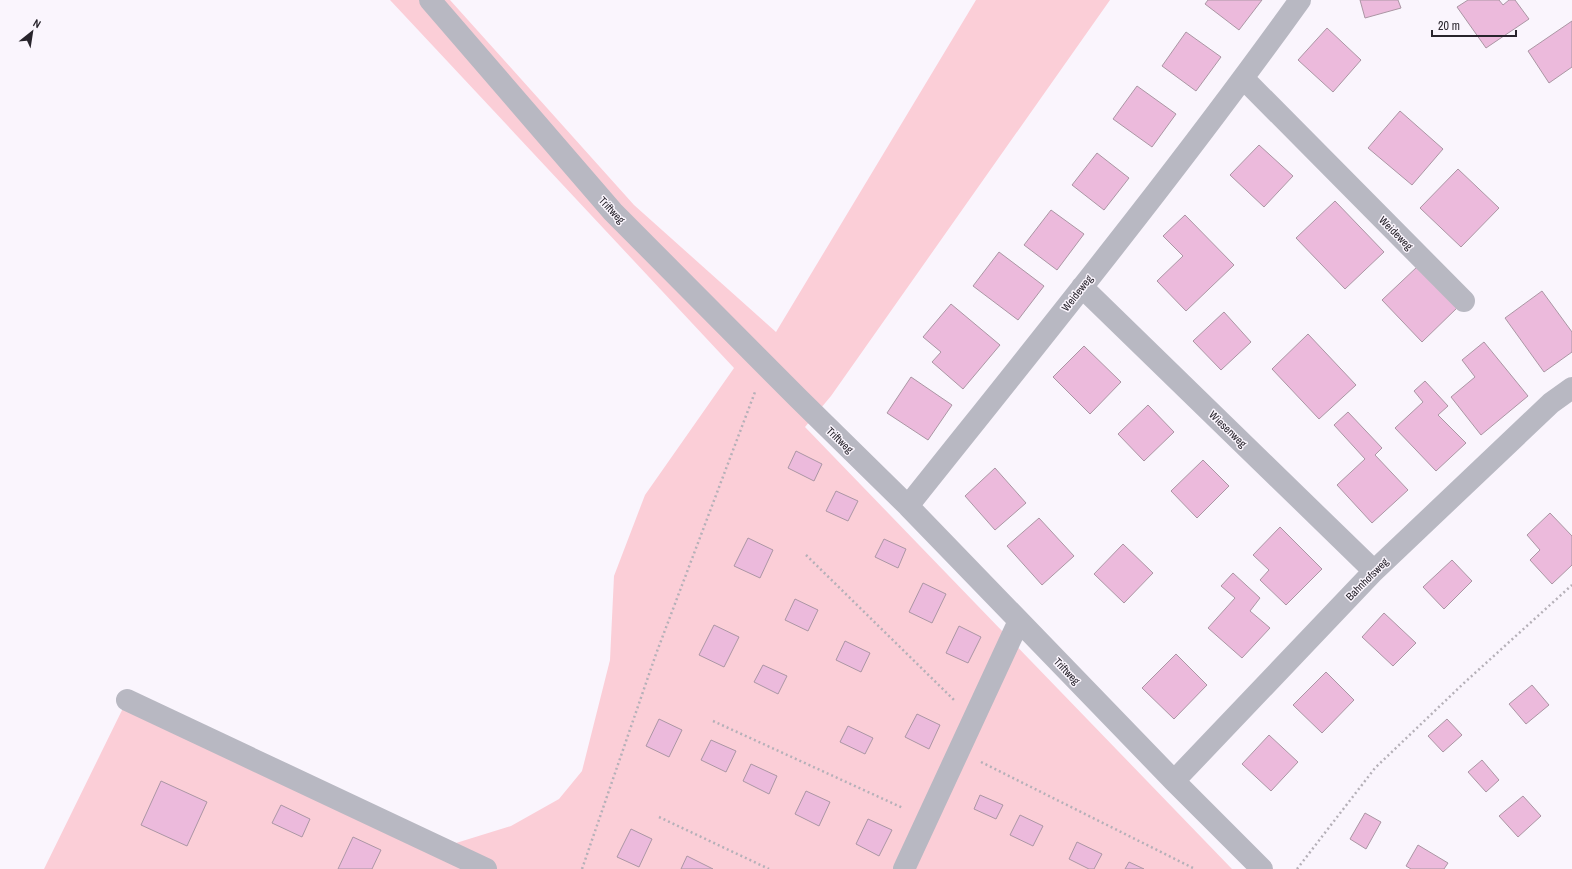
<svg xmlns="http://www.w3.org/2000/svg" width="1572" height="869" font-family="'Archivo Narrow',sans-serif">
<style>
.green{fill:#fbced7}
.building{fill:#ecbadc;stroke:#ab96a4}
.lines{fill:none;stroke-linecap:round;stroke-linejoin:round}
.path{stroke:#b5b0b8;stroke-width:2.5;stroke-dasharray:2 3;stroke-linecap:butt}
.minor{stroke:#b8b8c2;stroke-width:22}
.labels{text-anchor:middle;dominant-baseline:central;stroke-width:3;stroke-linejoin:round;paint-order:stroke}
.street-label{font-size:11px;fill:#28242c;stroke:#faf5fd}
</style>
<rect width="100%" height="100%" fill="#faf5fd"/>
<path class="green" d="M 390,0 L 450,0 L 634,205 L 776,332 L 976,0 L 1110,0 L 831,396 L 805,427 L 1232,869 L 44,869 L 127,700 L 456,843 L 511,826 L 559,799 L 582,771 L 610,660 L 614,576 L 645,495 L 734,368 Z"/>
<path class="building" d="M 1208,0 L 1262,0 L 1239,30 L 1205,4 Z
M 1360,0 L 1398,0 L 1401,8 L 1365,18 Z
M 1468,0 L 1499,0 L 1503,5 L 1509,0 L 1515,0 L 1529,19 L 1486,48 L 1457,7 Z
M 1572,21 L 1572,67 L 1549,83 L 1528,51 Z
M 1327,28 L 1361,60 L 1333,92 L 1298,60 Z
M 1186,32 L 1221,57 L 1196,91 L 1162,66 Z
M 1137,86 L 1176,114 L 1152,147 L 1113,119 Z
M 1400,111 L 1443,149 L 1412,185 L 1368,148 Z
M 1259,145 L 1293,176 L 1264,207 L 1230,175 Z
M 1097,153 L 1129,178 L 1104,210 L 1072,185 Z
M 1458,169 L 1499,208 L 1461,247 L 1420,208 Z
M 1335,201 L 1384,252 L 1345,289 L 1296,238 Z
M 1051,210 L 1084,234 L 1057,270 L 1024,245 Z
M 1185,215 L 1234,265 L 1186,311 L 1157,281 L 1183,256 L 1163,236 Z
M 999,252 L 1044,286 L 1018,320 L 973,286 Z
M 1418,266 L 1458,307 L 1422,342 L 1382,300 Z
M 1542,291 L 1572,332 L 1572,352 L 1544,372 L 1505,318 Z
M 951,304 L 1000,345 L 963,389 L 932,362 L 941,352 L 923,337 Z
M 1224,312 L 1251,342 L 1221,370 L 1193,341 Z
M 1308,334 L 1356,385 L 1319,419 L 1272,369 Z
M 1484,342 L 1528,396 L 1481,435 L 1451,397 L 1475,377 L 1462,360 Z
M 1084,346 L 1121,382 L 1090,414 L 1053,377 Z
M 911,377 L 952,405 L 928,440 L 887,413 Z
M 1425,381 L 1448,406 L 1438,415 L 1466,443 L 1436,471 L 1395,428 L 1423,402 L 1414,391 Z
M 1148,405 L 1174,432 L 1144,461 L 1118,434 Z
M 1348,412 L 1382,448 L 1375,455 L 1408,490 L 1372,523 L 1337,485 L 1365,459 L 1334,425 Z
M 796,451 L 822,464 L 814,481 L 788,468 Z
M 1203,460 L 1229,486 L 1197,518 L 1171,491 Z
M 995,468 L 1026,503 L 995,530 L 965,496 Z
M 836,491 L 858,501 L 848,521 L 826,511 Z
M 1550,513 L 1572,536 L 1572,565 L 1552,584 L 1530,560 L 1540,550 L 1527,535 Z
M 1039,518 L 1074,556 L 1042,585 L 1007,546 Z
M 1280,527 L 1322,569 L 1286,605 L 1260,580 L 1269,570 L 1253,555 Z
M 748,538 L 773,550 L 760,578 L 734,566 Z
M 884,539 L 906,549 L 898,568 L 875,557 Z
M 1123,544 L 1153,573 L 1124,603 L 1094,574 Z
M 1452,560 L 1472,581 L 1444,609 L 1423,587 Z
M 1233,573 L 1260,598 L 1250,611 L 1270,628 L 1242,658 L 1208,628 L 1235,598 L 1221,586 Z
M 923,583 L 946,594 L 932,623 L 909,612 Z
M 795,599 L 818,610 L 808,631 L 785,620 Z
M 1384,613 L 1416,643 L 1393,666 L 1362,637 Z
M 714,625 L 739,637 L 724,667 L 699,655 Z
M 959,626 L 981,637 L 968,663 L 946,653 Z
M 845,641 L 870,653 L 861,672 L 836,660 Z
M 1176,654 L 1207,685 L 1174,719 L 1142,688 Z
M 763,665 L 787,676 L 778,694 L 754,682 Z
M 1326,672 L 1354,700 L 1322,733 L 1293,705 Z
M 1532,685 L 1549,705 L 1526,724 L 1509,704 Z
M 917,714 L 940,725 L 929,749 L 905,737 Z
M 659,719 L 682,730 L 669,757 L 646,746 Z
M 1447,719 L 1462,735 L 1443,752 L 1428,736 Z
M 848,726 L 873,738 L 865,754 L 840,742 Z
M 1269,735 L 1298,762 L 1271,791 L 1242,764 Z
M 711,740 L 736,751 L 726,772 L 701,760 Z
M 1482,760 L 1499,780 L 1486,792 L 1468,772 Z
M 751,764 L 777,776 L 769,794 L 743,781 Z
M 161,781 L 207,802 L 187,846 L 141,825 Z
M 806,791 L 830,802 L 819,826 L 795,814 Z
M 980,795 L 1003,805 L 996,819 L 974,809 Z
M 1523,796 L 1541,816 L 1518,837 L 1499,816 Z
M 281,805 L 310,819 L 302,837 L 272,823 Z
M 1365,813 L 1381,822 L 1366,849 L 1350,839 Z
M 1020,815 L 1043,826 L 1033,846 L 1010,835 Z
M 868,819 L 892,830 L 879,856 L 856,844 Z
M 631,829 L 652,839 L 639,867 L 617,857 Z
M 353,837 L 381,850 L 372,869 L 338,869 Z
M 1077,842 L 1102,854 L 1094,869 L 1089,869 L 1069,859 Z
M 1418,845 L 1448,863 L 1444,869 L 1411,869 L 1406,866 Z
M 687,856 L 713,869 L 681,869 Z
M 1129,862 L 1144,869 L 1125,869 Z"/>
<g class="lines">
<path class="path" d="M 806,555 L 954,700
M 713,721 L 903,808
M 981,762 L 1195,869
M 659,817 L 769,869
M 582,869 L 656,654 L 755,392
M 1297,869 L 1375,768 L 1464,683 L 1572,585"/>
<path class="minor" d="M 430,0 L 613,212 L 799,399 L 908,506 L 1174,781 L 1262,869
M 1244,79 L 1464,301
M 1082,287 L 1374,571
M 908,506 C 1041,339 1176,173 1300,0
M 127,700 L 486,869
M 1174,781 L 1374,571 L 1551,403 L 1572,388
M 904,869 L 1019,621"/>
</g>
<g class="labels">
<g class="street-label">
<text transform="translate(612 210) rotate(47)">Triftweg</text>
<text transform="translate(1396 233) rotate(45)">Weideweg</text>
<text transform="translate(1077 293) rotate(-52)">Weideweg</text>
<text transform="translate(1228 429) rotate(44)">Wiesenweg</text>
<text transform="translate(840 440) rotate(44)">Triftweg</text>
<text transform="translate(1367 579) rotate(-45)">Bahnhofsweg</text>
<text transform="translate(1067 671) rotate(46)">Triftweg</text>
</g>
</g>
<g transform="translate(32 32) rotate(30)" stroke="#faf5fd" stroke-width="3" paint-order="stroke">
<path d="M0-3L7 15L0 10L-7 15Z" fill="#28242c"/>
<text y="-6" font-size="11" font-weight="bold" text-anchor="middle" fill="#28242c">N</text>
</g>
<path d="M1432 30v6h84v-6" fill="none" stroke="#28242c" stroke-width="2"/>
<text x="1438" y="30" font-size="12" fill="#28242c" stroke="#faf5fd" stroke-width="3" paint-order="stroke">20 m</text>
</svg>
